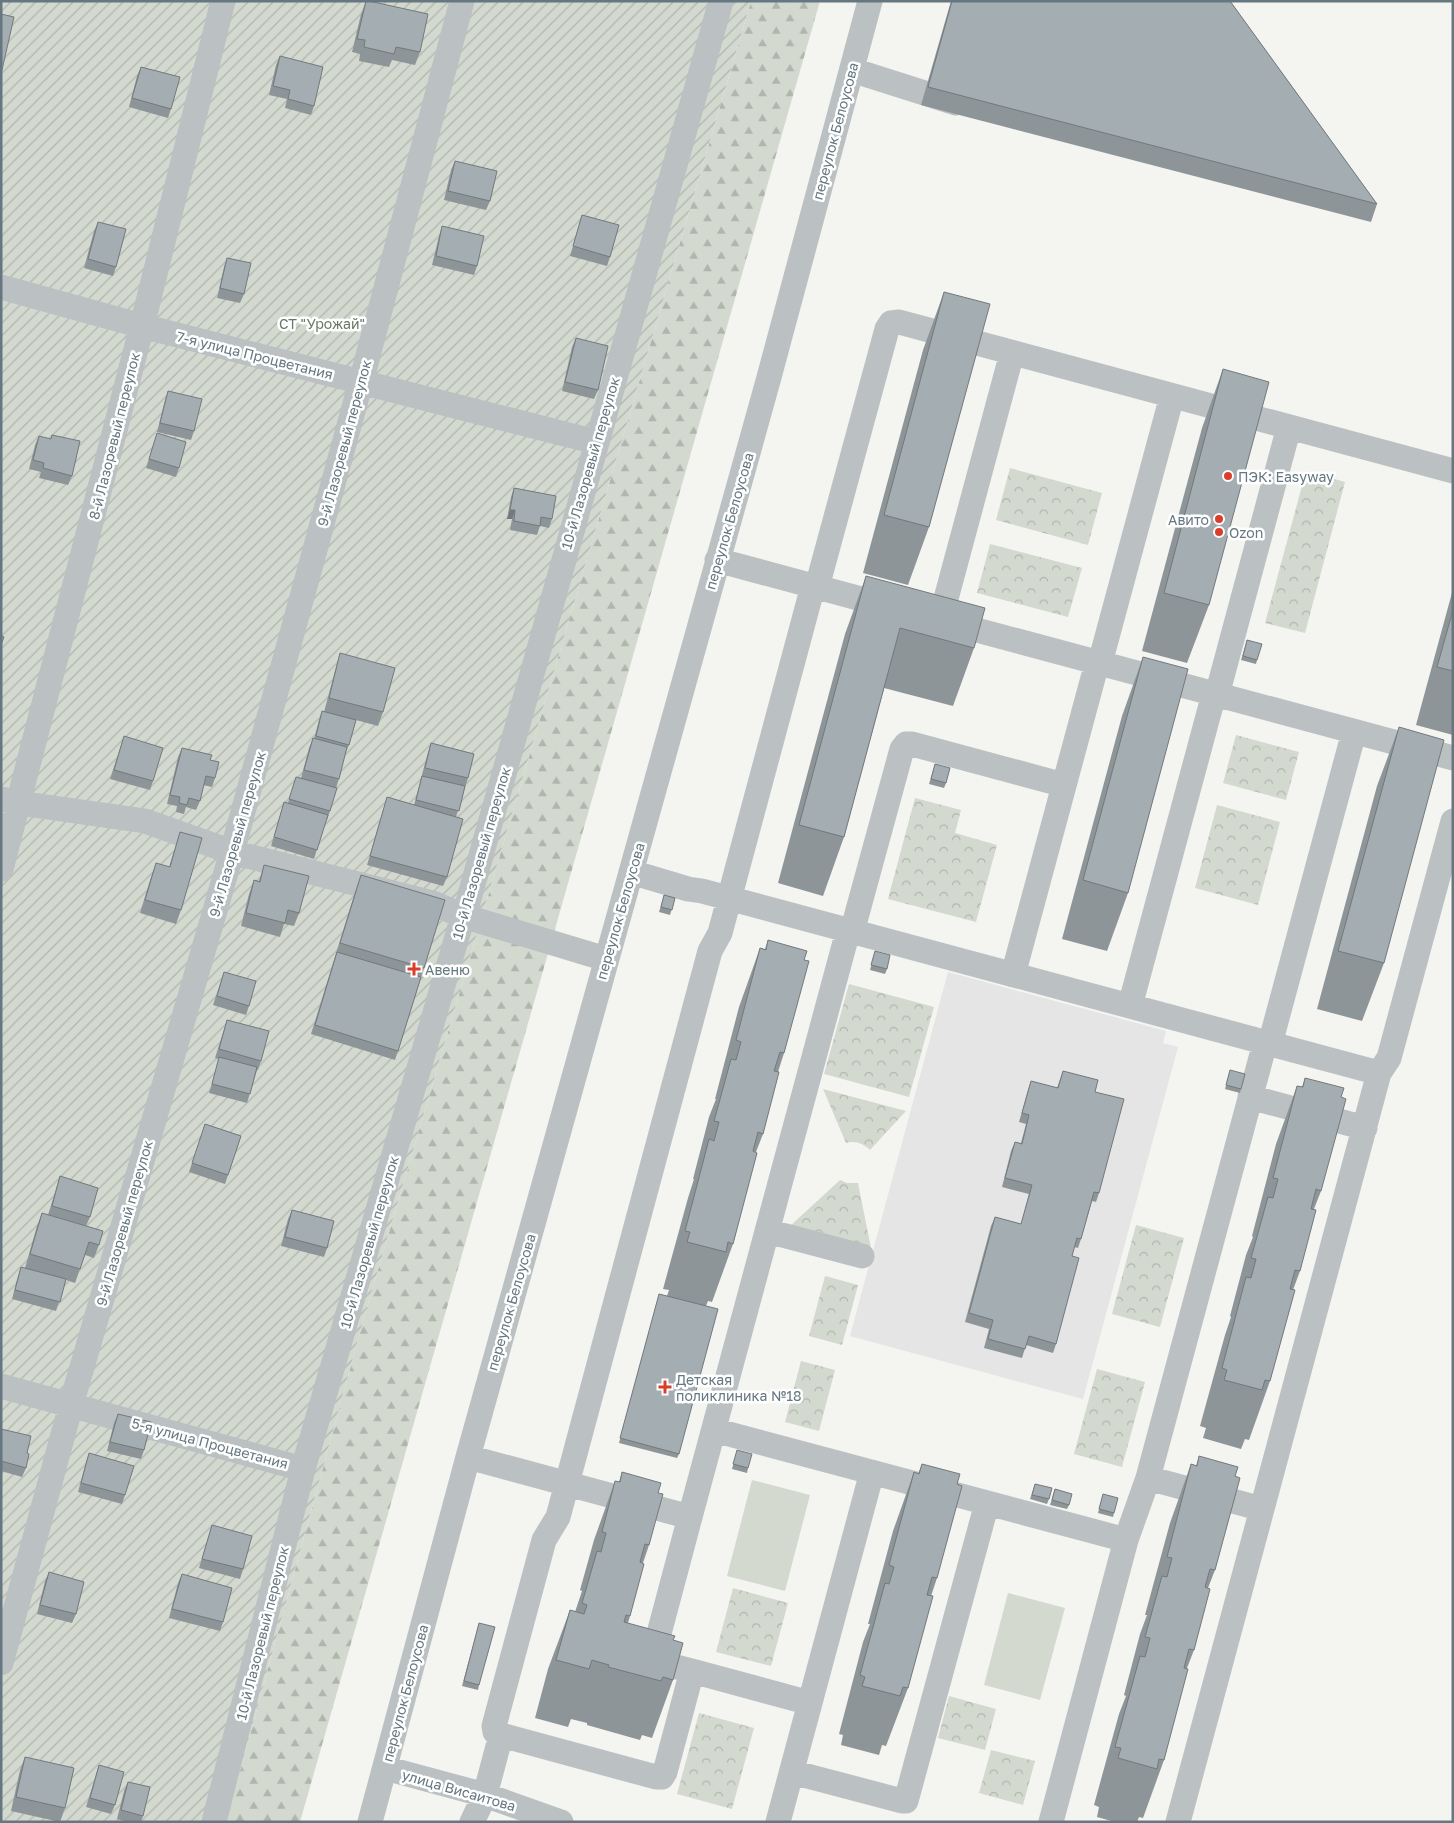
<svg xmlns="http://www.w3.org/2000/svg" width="1454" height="1823" font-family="'Golos Text',sans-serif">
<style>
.built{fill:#e4e5e4}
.forest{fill:url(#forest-firs)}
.park{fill:url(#park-crowns)}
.garden{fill:url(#garden-furrows)}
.pitch{fill:#d4d9d0}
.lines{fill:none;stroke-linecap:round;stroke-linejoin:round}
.minor{stroke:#bbc0c2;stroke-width:25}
.wall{fill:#8d9598}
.shaded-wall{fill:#73797c}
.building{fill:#a4adb1;stroke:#73797c}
.poi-dot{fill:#d93e2b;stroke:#fff;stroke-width:2}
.labels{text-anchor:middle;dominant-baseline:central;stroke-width:5;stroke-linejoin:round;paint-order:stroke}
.street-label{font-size:14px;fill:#657780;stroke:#fff}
.park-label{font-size:14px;fill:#6a7763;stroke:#fff}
.poi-label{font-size:14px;fill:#657780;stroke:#fff;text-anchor:start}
</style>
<defs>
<pattern id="forest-firs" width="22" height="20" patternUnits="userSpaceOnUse" patternTransform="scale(1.25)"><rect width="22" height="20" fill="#d4d9d0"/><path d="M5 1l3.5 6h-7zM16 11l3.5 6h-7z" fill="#b0b5ae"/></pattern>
<pattern id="park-crowns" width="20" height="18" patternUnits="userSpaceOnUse" patternTransform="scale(1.25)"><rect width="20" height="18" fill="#d4d9d0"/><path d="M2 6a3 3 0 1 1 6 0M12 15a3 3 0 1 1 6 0" fill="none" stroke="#b0b5ae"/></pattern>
<pattern id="garden-furrows" width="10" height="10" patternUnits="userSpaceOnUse" patternTransform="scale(1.25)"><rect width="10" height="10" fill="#d4d9d0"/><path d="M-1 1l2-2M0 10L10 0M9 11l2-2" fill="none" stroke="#b0b5ae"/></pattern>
</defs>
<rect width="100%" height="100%" fill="#f4f4f0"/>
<path class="built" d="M 948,972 L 1166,1031 L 1163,1043 L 1178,1047 L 1083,1399 L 850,1336 Z"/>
<path class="forest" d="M 751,1 L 820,1 L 300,1822 L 226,1822 L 365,1314 Z"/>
<path class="park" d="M 1010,468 L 1102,493 L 1088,545 L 996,520 Z
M 1306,471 L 1345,482 L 1305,633 L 1265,623 Z
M 990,544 L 1082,568 L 1068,617 L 977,593 Z
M 1236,735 L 1299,752 L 1286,800 L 1223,783 Z
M 915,798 L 961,810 L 955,833 L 997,845 L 976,922 L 888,899 Z
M 1217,805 L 1280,822 L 1258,905 L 1195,888 Z
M 849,984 L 934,1007 L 909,1097 L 824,1074 Z
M 823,1089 L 906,1111 L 870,1150 C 864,1144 855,1140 846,1143 Z
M 840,1180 L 847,1183 L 858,1183 L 871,1248 L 790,1226 Z
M 1136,1225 L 1184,1238 L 1160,1327 L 1112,1314 Z
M 825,1276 L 858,1285 L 842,1345 L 809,1336 Z
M 801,1361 L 835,1370 L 819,1431 L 785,1422 Z
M 1097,1369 L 1145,1382 L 1122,1467 L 1074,1454 Z
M 733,1588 L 788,1603 L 771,1666 L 716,1652 Z
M 949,1696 L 996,1709 L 985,1750 L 938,1738 Z
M 699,1713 L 754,1728 L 732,1809 L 677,1794 Z
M 991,1750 L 1035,1761 L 1023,1805 L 979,1793 Z"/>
<path class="garden" d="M 1,1 L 751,1 L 365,1314 L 226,1822 L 1,1822 Z"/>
<path class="pitch" d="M 752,1480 L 810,1495 L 785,1591 L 727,1576 Z
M 1008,1593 L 1065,1608 L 1040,1700 L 984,1685 Z"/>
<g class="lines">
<path class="minor" d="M 852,70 L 956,103
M 1,287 L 142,326 L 596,442
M 717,560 L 891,607
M 817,587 L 887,329 L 891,323 L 899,322 L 1453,471
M 940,621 L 1012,353
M 947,622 L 1453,758
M 1100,663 L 1172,396
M 1217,695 L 1289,427
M 1,799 L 19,803 L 145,821 L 232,852 L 433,903 L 463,916 L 606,959
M 1,869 L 142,326 L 223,1
M 631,872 L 688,889 L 702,891 L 1379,1073 L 1178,1822
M 852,932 L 902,749 L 906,744 L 912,744 L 1064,785
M 1013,975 L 1097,663
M 1130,1006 L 1214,694
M 1270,1044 L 1354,732
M 1379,1073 L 1389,1058 L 1453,821
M 1250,1097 L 1365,1128
M 767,1231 L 862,1256
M 1,1386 L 303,1469
M 714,1430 L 1126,1540
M 468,1457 L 690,1517 L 848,931
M 1148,1478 L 1262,1509
M 690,1517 L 653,1656 L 654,1659 L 657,1662 L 692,1671 L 665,1772 L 662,1777 L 656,1777 L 501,1735 L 495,1732 L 494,1726 L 544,1540 L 558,1517 L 710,951 L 720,933 L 813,586
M 1,1663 L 71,1405 L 232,852 L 361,382 L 462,1
M 692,1671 L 810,1703
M 385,1768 L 485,1795 L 561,1822
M 792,1772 L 902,1801 L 906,1801 L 987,1503
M 214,1822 L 303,1469 L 463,916 L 468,902 L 721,1
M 370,1822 L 468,1457 L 768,381 L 870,1
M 472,1822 L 485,1795 L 501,1735
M 778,1822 L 872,1472
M 1051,1822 L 1126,1540 L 1148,1478 L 1265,1043"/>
</g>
<path class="wall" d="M 366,1 L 420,52 L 415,65 L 392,60 L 389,67 L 359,61 L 360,54 L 352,52 L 361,14 Z
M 951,1 L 1230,1 L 1377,204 L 1371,222 L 921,105 Z
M 280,56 L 314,106 L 311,115 L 285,108 L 287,99 L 269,95 L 276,65 Z
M 141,67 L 171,109 L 168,118 L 129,107 L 137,76 Z
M 455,161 L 490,201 L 486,210 L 444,200 L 451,170 Z
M 582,215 L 610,257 L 607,266 L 570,256 Z
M 98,222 L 116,267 L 113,276 L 84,268 L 94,231 Z
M 442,226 L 477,266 L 474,275 L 432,265 L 439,236 Z
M 227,258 L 244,294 L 240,303 L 217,298 L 224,267 Z
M 944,292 L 929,527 L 908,585 L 863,573 L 923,350 Z
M 576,338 L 598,390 L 594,399 L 562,391 L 572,347 Z
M 1223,369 L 1209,605 L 1187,663 L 1142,651 L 1202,428 Z
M 168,391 L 194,431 L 191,440 L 157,432 L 165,400 Z
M 157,433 L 179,468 L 176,477 L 146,468 Z
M 39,436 L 72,476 L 68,485 L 39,478 L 41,472 L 29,469 L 35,445 Z
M 514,488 L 552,519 L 549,528 L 540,526 L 537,535 L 510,530 L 512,519 L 507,519 L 511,497 Z
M 866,576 L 974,648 L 953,706 L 884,688 L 844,837 L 823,896 L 778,883 L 845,634 Z
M 1453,589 L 1453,735 L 1416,725 Z
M 1247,640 L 1257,660 L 1256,664 L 1241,660 Z
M 340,653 L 383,712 L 378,726 L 356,720 L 349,745 L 345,754 L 339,779 L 336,788 L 330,811 L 327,820 L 326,820 L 314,859 L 271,846 L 284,802 L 288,803 L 296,777 L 301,778 L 309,748 L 313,738 L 314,739 L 319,720 L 322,711 L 324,712 L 336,667 Z
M 1143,657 L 1128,893 L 1107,951 L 1062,939 L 1122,716 Z
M 1399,727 L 1384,963 L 1362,1021 L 1317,1009 L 1377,786 Z
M 124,736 L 153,781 L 150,790 L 110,779 Z
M 431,743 L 468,778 L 456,817 L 447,877 L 443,886 L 367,865 L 387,797 L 414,805 L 428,752 Z
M 182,748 L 210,760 L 215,778 L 212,787 L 203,785 L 200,801 L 196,810 L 186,807 L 184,814 L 176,812 L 177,806 L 167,804 L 178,757 Z
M 935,764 L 946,783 L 944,788 L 929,784 Z
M 180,832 L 181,910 L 176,924 L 140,913 L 151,877 L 156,863 L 169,867 Z
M 264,865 L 299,913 L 294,926 L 284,924 L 280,937 L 241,926 L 249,894 L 254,880 L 259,881 Z
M 361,875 L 424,968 L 395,1060 L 311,1034 L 355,892 Z
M 664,895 L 675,898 L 670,915 L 659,912 Z
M 768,940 L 804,960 L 784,1053 L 778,1072 L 763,1134 L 756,1152 L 733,1244 L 712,1302 L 708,1301 L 706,1306 L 679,1454 L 677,1458 L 619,1443 L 658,1298 L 659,1294 L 667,1296 L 669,1290 L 663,1289 L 688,1198 L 694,1179 L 693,1179 L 709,1117 L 716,1099 L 715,1099 L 739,1007 L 760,948 L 765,949 Z
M 875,951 L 887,969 L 885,974 L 870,970 Z
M 224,972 L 249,1006 L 246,1015 L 213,1005 Z
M 227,1020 L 261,1061 L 258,1070 L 257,1070 L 247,1103 L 209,1093 L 219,1059 L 215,1058 Z
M 1230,1070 L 1241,1089 L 1240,1093 L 1225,1089 Z
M 1063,1071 L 1095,1092 L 1099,1193 L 1096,1202 L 1092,1201 L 1081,1239 L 1078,1248 L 1074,1247 L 1072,1256 L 1056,1344 L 1053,1353 L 1026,1345 L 1022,1358 L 984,1348 L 989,1329 L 965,1322 L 991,1226 L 995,1217 L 1021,1224 L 1029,1194 L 1002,1187 L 1011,1151 L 1015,1142 L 1021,1143 L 1026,1124 L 1019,1122 L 1028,1090 L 1031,1081 L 1057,1088 Z
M 1305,1078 L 1341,1097 L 1321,1191 L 1314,1209 L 1300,1271 L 1293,1290 L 1270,1381 L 1249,1440 L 1245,1439 L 1241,1449 L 1203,1438 L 1206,1428 L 1200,1426 L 1225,1335 L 1231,1317 L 1230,1316 L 1246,1255 L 1253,1237 L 1252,1236 L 1276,1144 L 1297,1086 L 1302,1087 Z
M 205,1124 L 241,1136 L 225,1184 L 189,1172 Z
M 60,1176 L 90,1217 L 86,1226 L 48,1215 Z
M 292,1210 L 327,1248 L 324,1257 L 281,1246 L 288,1219 Z
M 42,1213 L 99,1245 L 94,1258 L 85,1255 L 75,1283 L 66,1280 L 56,1311 L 12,1299 L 18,1276 L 21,1267 L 47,1274 L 25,1268 L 37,1226 Z
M 118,1414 L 144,1450 L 141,1459 L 107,1451 L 114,1423 Z
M 1,1429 L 27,1453 L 26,1468 L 22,1477 L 1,1471 Z
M 737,1450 L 748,1468 L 747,1473 L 732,1469 Z
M 89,1453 L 125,1495 L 122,1504 L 78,1492 L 86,1462 Z
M 1199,1456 L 1235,1476 L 1215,1570 L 1208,1588 L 1194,1650 L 1187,1668 L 1164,1760 L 1143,1818 L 1139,1817 L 1137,1822 L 1115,1822 L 1097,1817 L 1099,1807 L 1094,1805 L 1119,1714 L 1126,1696 L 1124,1695 L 1140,1634 L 1147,1615 L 1145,1615 L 1170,1523 L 1191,1464 L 1196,1466 Z
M 922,1464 L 957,1484 L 937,1578 L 931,1596 L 908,1688 L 886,1746 L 882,1745 L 879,1755 L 841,1745 L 843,1735 L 839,1734 L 863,1642 L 870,1624 L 868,1624 L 893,1531 L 914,1472 L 918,1474 Z
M 622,1472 L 658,1493 L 649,1545 L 643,1563 L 630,1616 L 628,1623 L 673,1640 L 673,1680 L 652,1738 L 642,1735 L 640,1740 L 587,1725 L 587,1723 L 571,1719 L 568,1727 L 535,1718 L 548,1669 L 570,1610 L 575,1612 L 582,1591 L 580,1590 L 594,1540 L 615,1481 L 619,1482 Z
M 1035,1484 L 1049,1499 L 1047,1504 L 1030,1499 Z
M 1055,1489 L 1069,1505 L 1067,1509 L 1050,1505 Z
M 1103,1494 L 1114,1513 L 1113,1517 L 1098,1513 Z
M 212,1525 L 243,1569 L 240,1579 L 199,1568 Z
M 49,1572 L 76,1614 L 72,1623 L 37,1614 L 45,1581 Z
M 182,1574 L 223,1622 L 220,1631 L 169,1618 L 178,1583 Z
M 479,1623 L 479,1685 L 478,1690 L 462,1686 Z
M 25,1757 L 65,1808 L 60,1822 L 11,1811 L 20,1770 Z
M 99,1765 L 115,1805 L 111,1814 L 86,1807 Z
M 128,1782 L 143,1816 L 141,1822 L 126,1822 L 117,1819 L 124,1791 Z"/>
<path class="shaded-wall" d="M 510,510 L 515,510 L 512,519 L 507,519 Z"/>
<path class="building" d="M 366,1 L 369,1 L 428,14 L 420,52 L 396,47 L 394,54 L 364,47 L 365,40 L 357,39 Z
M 952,1 L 1230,1 L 1377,204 L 928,87 Z
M 1,14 L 14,17 L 2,70 L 1,70 Z
M 280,56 L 323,67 L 314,106 L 288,99 L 290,90 L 273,86 Z
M 141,67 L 180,77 L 171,109 L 132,98 Z
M 455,161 L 497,171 L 490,201 L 448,191 Z
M 582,215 L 619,225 L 610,257 L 573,246 Z
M 98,222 L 126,229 L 116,267 L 88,259 Z
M 442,226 L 484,236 L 477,266 L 436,256 Z
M 227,258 L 251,263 L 244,294 L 220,288 Z
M 944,292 L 990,304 L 929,527 L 884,515 Z
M 576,338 L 608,346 L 598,390 L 565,382 Z
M 1223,369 L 1269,382 L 1209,605 L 1164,593 Z
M 168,391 L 202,399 L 194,431 L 160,423 Z
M 157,433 L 186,442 L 179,468 L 149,459 Z
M 52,435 L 80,441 L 72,476 L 43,468 L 44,463 L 33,460 L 39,436 L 51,439 Z
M 514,488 L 556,496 L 552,519 L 541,517 L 540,526 L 514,521 L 515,510 L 510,510 Z
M 866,576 L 985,608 L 974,648 L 900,628 L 844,837 L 799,825 Z
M 1453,610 L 1453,671 L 1437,667 Z
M 1,636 L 4,637 L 1,645 Z
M 1247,640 L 1262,644 L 1257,660 L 1243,656 Z
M 340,653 L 395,668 L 383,712 L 329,698 Z
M 1143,657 L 1188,669 L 1128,893 L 1083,880 Z
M 322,711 L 356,720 L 349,745 L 316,736 Z
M 1399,727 L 1444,740 L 1384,963 L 1338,951 Z
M 124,736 L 163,748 L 153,781 L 114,770 Z
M 313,738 L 347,747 L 339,779 L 304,770 Z
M 431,743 L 474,754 L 468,778 L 425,768 Z
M 182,748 L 212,755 L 210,760 L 219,762 L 215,778 L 206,776 L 200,801 L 189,798 L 187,805 L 179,803 L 180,797 L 170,795 Z
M 935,764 L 950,768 L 946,783 L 931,779 Z
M 422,776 L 465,786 L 459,811 L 416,800 Z
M 296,777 L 337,788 L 330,811 L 289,799 Z
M 387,797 L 463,819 L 447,877 L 370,856 Z
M 284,802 L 328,815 L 317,850 L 274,837 Z
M 180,832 L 202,838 L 181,910 L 145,900 L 156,863 L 170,867 Z
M 264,865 L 309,876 L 299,913 L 288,910 L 285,923 L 246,913 L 254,880 L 260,882 Z
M 361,875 L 445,900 L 424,968 L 340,943 Z
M 664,895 L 675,898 L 672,910 L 661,907 Z
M 768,940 L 807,951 L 804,960 L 809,961 L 784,1053 L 780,1052 L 774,1071 L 779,1072 L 763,1134 L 758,1132 L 753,1151 L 757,1153 L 733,1244 L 728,1242 L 726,1252 L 687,1242 L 690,1232 L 685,1231 L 709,1139 L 714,1141 L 719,1122 L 714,1121 L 731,1059 L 736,1060 L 741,1042 L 736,1040 L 760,948 L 766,950 Z
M 875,951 L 890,955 L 887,969 L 871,965 Z
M 337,952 L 421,977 L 398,1051 L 315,1025 Z
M 224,972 L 256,981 L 249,1006 L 217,996 Z
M 227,1020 L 269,1031 L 261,1061 L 219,1049 Z
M 219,1057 L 257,1067 L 250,1094 L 212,1084 Z
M 1230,1070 L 1245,1074 L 1241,1089 L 1226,1085 Z
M 1063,1071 L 1098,1080 L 1095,1092 L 1124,1099 L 1099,1193 L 1094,1192 L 1081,1239 L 1077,1238 L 1072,1256 L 1079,1258 L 1056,1344 L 1029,1336 L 1025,1349 L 988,1339 L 993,1320 L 969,1313 L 995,1217 L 1021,1224 L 1032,1185 L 1005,1178 L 1015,1142 L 1022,1144 L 1029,1115 L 1022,1113 L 1031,1081 L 1058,1088 Z
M 1305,1078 L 1344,1088 L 1341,1097 L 1346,1099 L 1321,1191 L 1316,1189 L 1311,1209 L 1316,1210 L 1300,1271 L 1295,1270 L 1290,1289 L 1295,1290 L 1270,1381 L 1265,1380 L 1262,1390 L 1224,1380 L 1227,1370 L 1222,1368 L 1246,1277 L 1251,1278 L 1256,1259 L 1251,1258 L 1268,1197 L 1273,1198 L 1278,1179 L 1273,1178 L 1297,1086 L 1303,1087 Z
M 205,1124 L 241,1136 L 228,1175 L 192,1163 Z
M 60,1176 L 98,1188 L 90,1217 L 52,1206 Z
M 292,1210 L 334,1221 L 327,1248 L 285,1237 Z
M 42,1213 L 103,1231 L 99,1245 L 89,1242 L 80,1269 L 30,1254 Z
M 21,1267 L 66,1279 L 60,1302 L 15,1290 Z
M 659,1294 L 718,1309 L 679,1454 L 620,1438 Z
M 118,1414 L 151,1422 L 144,1450 L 110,1442 Z
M 1,1429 L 31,1436 L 27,1453 L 29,1454 L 26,1468 L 1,1461 Z
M 737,1450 L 752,1454 L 748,1468 L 733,1464 Z
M 89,1453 L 134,1466 L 125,1495 L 81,1483 Z
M 1199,1456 L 1238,1467 L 1235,1476 L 1240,1478 L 1215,1570 L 1210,1569 L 1205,1587 L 1210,1589 L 1194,1650 L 1189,1649 L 1184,1668 L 1188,1669 L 1164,1760 L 1159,1759 L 1157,1769 L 1118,1758 L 1121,1748 L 1115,1747 L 1140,1656 L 1145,1657 L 1150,1638 L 1145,1637 L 1162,1576 L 1167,1577 L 1172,1558 L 1167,1557 L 1191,1464 L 1197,1466 Z
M 922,1464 L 960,1474 L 957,1484 L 962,1486 L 937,1578 L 932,1577 L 927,1595 L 933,1596 L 908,1688 L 903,1687 L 900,1696 L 862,1686 L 865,1677 L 860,1675 L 885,1583 L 889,1584 L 894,1567 L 889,1565 L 914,1472 L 919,1474 Z
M 622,1472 L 661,1483 L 658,1493 L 663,1494 L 649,1545 L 645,1544 L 640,1562 L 644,1564 L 630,1616 L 626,1615 L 624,1622 L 675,1636 L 673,1640 L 683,1643 L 673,1680 L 663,1677 L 661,1681 L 608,1667 L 609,1665 L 592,1660 L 589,1669 L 556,1660 L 570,1610 L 584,1614 L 587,1605 L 582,1603 L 597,1551 L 601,1552 L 606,1533 L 602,1532 L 615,1481 L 620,1482 Z
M 1035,1484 L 1052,1488 L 1049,1499 L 1032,1495 Z
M 1055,1489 L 1072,1494 L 1069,1505 L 1052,1500 Z
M 1103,1494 L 1118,1498 L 1114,1513 L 1099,1509 Z
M 212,1525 L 252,1536 L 243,1569 L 202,1559 Z
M 49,1572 L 84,1582 L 76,1614 L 40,1605 Z
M 182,1574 L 232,1588 L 223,1622 L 172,1609 Z
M 479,1623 L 495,1627 L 479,1685 L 464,1681 Z
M 25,1757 L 74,1768 L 65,1808 L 16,1797 Z
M 99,1765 L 124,1772 L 115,1805 L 90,1798 Z
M 128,1782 L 150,1787 L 143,1816 L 121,1810 Z"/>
<g class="poi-dot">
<circle cx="1228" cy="476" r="5"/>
<circle cx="1219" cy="519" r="5"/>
<circle cx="1219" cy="532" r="5"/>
<path d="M411.5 961.5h5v5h5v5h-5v5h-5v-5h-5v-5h5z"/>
<path d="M662.5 1379.5h5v5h5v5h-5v5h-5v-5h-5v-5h5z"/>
</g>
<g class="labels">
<g class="street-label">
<text transform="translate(835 131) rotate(-75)">переулок Белоусова</text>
<text transform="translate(255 355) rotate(14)">7-я улица Процветания</text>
<text transform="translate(114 436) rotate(-76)">8-й Лазоревый переулок</text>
<text transform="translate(344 443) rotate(-75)">9-й Лазоревый переулок</text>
<text transform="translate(590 463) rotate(-74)">10-й Лазоревый переулок</text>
<text transform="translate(729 521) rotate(-74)">переулок Белоусова</text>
<text transform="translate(237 834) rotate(-74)">9-й Лазоревый переулок</text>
<text transform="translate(481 853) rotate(-74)">10-й Лазоревый переулок</text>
<text transform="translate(620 911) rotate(-74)">переулок Белоусова</text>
<text transform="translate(124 1223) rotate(-74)">9-й Лазоревый переулок</text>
<text transform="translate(369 1242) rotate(-74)">10-й Лазоревый переулок</text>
<text transform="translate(511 1302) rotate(-74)">переулок Белоусова</text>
<text transform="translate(210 1443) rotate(15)">5-я улица Процветания</text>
<text transform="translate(262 1633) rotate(-76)">10-й Лазоревый переулок</text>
<text transform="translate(405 1693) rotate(-75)">переулок Белоусова</text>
<text transform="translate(459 1790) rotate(16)">улица Висаитова</text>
</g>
<g class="park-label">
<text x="322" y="323">СТ "Урожай"</text>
</g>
<g class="poi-label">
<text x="1238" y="476">ПЭК: Easyway</text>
<text x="1209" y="519" text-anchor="end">Авито</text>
<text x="1229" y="532">Ozon</text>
<text x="425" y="969">Авеню</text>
<text x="676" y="1379">Детская<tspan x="676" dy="16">поликлиника №18</tspan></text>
</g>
</g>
<rect width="1454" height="1823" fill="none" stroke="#657780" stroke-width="5"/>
</svg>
